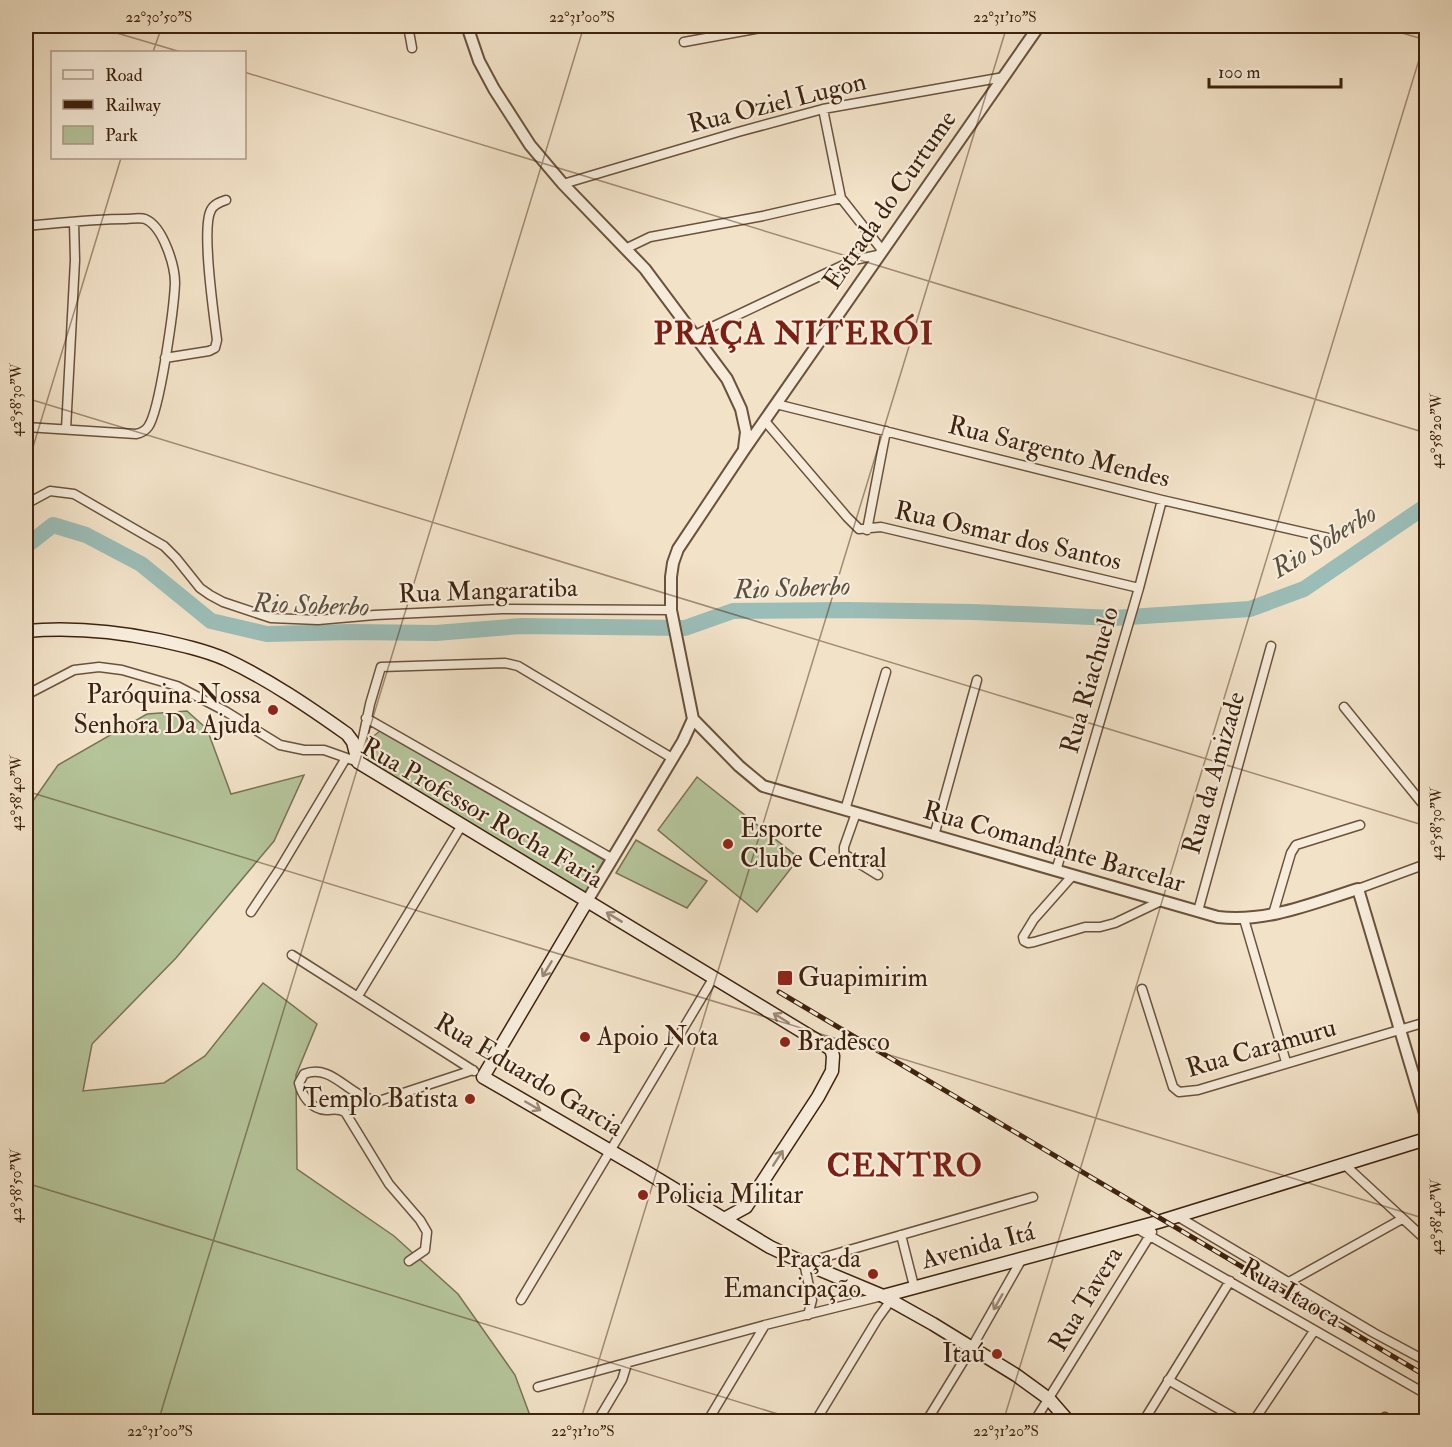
<svg xmlns="http://www.w3.org/2000/svg" width="1452" height="1447" font-family="'IM FELL Double Pica',serif">
<style>
.green{fill:#b5c49a;stroke:#797354;stroke-width:1.5}
.lines{fill:none;stroke-linecap:round;stroke-linejoin:round}
.river{stroke:#9bbdb7;stroke-width:16}
.minor-casing{stroke:#6a523c;stroke-width:11}
.tertiary-casing{stroke:#6a523c;stroke-width:14}
.secondary-casing{stroke:#3d220e;stroke-width:15}
.minor{stroke:#f7ecdb;stroke-width:8}
.tertiary{stroke:#f7ecdb;stroke-width:10}
.secondary{stroke:#f7ecdb;stroke-width:12}
.rail-casing{stroke:#3d220e;stroke-width:5}
.rail{stroke:#f7ecdb;stroke-width:3;stroke-dasharray:9;stroke-linecap:butt}
.oneway{stroke:#9a8774}
.ticks{fill:none;stroke:#3d220e;stroke-width:1.5;stroke-opacity:0.45}
.poi-dot{fill:#8f2418;stroke:#f7ecdb;stroke-width:2}
.labels{text-anchor:middle;dominant-baseline:central;stroke-width:4.5;stroke-linejoin:round;paint-order:stroke}
.street-label{font-size:26px;fill:#3d220e;stroke:#f7ecdb}
.poi-label{font-size:26px;fill:#3d220e;stroke:#f7ecdb;text-anchor:start}
.water-label{font-size:27px;font-style:italic;fill:#595041;stroke:#f7ecdb}
.district-label{font-size:32px;font-weight:bold;letter-spacing:1.5px;fill:#7a1f14;stroke:#f7ecdb}
.neatline{fill:none;stroke:#3d220e;stroke-width:2}
.ticks-label{font-size:15px;text-anchor:middle;fill:#3d220e}
</style>
<rect width="100%" height="100%" fill="#f2e2c8"/>
<filter id="stains"><feTurbulence type="fractalNoise" baseFrequency=".00333" numOctaves="4"/><feColorMatrix values="0 0 0 0 .2 0 0 0 0 .09 0 0 0 0 .02 0 0 0 .5 -.17"/></filter>
<radialGradient id="worn" r=".72"><stop offset=".6" stop-color="#630" stop-opacity="0"/><stop offset="1" stop-color="#630" stop-opacity=".3"/></radialGradient>
<path class="green" d="M 187,711 L 207,729 L 231,794 L 304,775 L 274,841 L 176,958 L 92,1044 L 83,1091 L 164,1083 L 205,1056 L 263,983 L 317,1024 L 296,1075 L 297,1169 L 394,1236 L 458,1294 L 515,1375 L 532,1421 L 26,1422 L 26,811 L 58,765 L 147,714 Z
M 380,731 L 604,860 L 585,894 L 366,761 C 364,746 369,739 380,731 Z
M 697,777 L 799,858 L 757,912 L 658,830 Z
M 636,840 L 707,881 L 687,908 L 616,873 Z"/>
<g class="lines">
<path class="river" d="M 26,546 L 53,525 L 86,535 L 141,564 L 211,621 L 267,634 L 352,632 L 436,633 L 521,626 L 685,628 L 733,611 L 848,610 L 974,612 L 1114,618 L 1250,609 L 1304,589 L 1426,506"/>
<g class="minor-casing">
<path id="minor" d="M 408,26 L 412,48
M 684,42 L 772,26
M 823,109 L 841,198 L 882,250
M 563,184 L 738,132 L 823,109 L 1004,77
M 26,226 C 59,223 93,219 126,219 C 131,219 140,217 145,219 C 163,226 175,266 175,283 C 174,307 160,411 148,427 C 145,431 141,433 136,434 L 26,427
M 625,249 L 650,237 L 763,216 L 841,198
M 695,335 L 854,260 L 878,255
M 165,358 L 209,351 L 215,348 L 217,340 C 214,316 201,228 211,210 C 214,204 220,202 226,200
M 776,404 L 1162,500 L 1333,539
M 765,421 L 847,517 L 859,529 L 881,527 L 1139,588
M 66,429 L 75,260 L 74,222
M 26,504 L 50,491 L 74,494 L 164,546 L 176,558 L 200,588 L 210,595 L 223,602 L 271,618 L 318,620 L 375,615 L 502,609 L 671,610
M 867,530 L 886,431
M 26,695 L 74,670 L 99,667 L 122,670 L 177,686 L 225,711 L 280,745 L 304,750 L 324,750 L 358,762 L 370,704 L 381,667 L 505,663 L 518,666 L 672,758
M 1344,707 L 1426,808
M 366,718 L 613,859
M 845,810 L 886,672
M 856,813 L 844,847 L 844,854 L 878,875
M 934,836 L 977,680
M 1056,871 L 1139,588 L 1162,500
M 1073,875 L 1034,919 L 1023,937 L 1024,941 L 1028,943 L 1034,942 L 1085,927 L 1100,927 L 1115,923 L 1161,901
M 1358,889 L 1426,864
M 1198,911 L 1271,646
M 251,912 L 279,870 L 346,758
M 1273,914 L 1291,853 L 1296,845 L 1360,825
M 1244,919 L 1286,1062
M 292,955 L 474,1071
M 1142,989 L 1173,1087 L 1179,1092 L 1198,1090 L 1426,1022
M 358,996 L 462,825
M 1345,1165 L 1426,1240
M 1177,1216 L 1374,1333 L 1426,1361
M 1136,1228 L 1426,1394
M 901,1235 L 914,1286
M 409,1261 L 425,1250 L 427,1232 L 420,1220 L 389,1184 L 345,1112 C 338,1108 333,1110 326,1110 C 311,1109 302,1096 299,1083 L 304,1074 C 335,1062 351,1103 382,1100 L 473,1070
M 1289,1282 L 1402,1219
M 521,1300 L 714,977
M 808,1315 L 812,1300 L 804,1263 L 1033,1197
M 1168,1380 L 1242,1422
M 538,1387 L 765,1325 L 882,1296
M 1385,1417 L 1386,1422
M 597,1422 L 622,1380 L 627,1364
M 707,1422 L 765,1325
M 815,1422 L 878,1318 L 891,1300
M 926,1422 L 972,1347 L 1023,1257
M 1034,1422 L 1152,1232
M 1143,1422 L 1230,1281
M 1253,1422 L 1314,1331"/>
</g>
<g class="tertiary-casing">
<path id="tertiary" d="M 467,26 L 479,61 L 494,89 L 530,145 L 563,184 L 645,269 L 727,379 L 741,409 L 746,432 L 744,448
M 693,719 L 739,766 L 763,786 L 1218,917 C 1266,923 1313,903 1358,889 L 1426,1117
M 587,901 L 683,741 L 693,719 L 671,610 L 671,577 L 673,563 L 678,549 L 744,450 L 1039,26"/>
</g>
<g class="secondary-casing">
<path id="secondary" d="M 26,631 C 71,627 114,631 158,640 C 181,645 204,650 225,659 C 268,679 309,707 347,734 L 353,742 L 358,762 L 831,1049 L 833,1056 L 832,1071 L 818,1097 L 746,1207 L 724,1219
M 587,901 L 483,1077 L 638,1167 L 770,1247 L 804,1263 L 883,1296 L 933,1324 L 1016,1375 L 1049,1399 L 1069,1422
M 883,1296 L 1158,1222 L 1426,1139"/>
</g>
<use href="#minor" class="minor"/>
<use href="#tertiary" class="tertiary"/>
<use href="#secondary" class="secondary"/>
<g class="rail-casing">
<path id="rail" d="M 779,992 L 1426,1376"/>
</g>
<use href="#rail" class="rail"/>
</g>
<defs><path id="oneway-shaft" d="M-6 0H5M1.5-3L5.5 0L1.5 3" fill="none" stroke-width="1.6" stroke-linecap="round" stroke-linejoin="round" transform="scale(1.5)"/></defs>
<g class="oneway">
<use href="#oneway-shaft" transform="translate(614 917) rotate(-149)"/>
<use href="#oneway-shaft" transform="translate(547 969) rotate(121)"/>
<use href="#oneway-shaft" transform="translate(781 1018) rotate(-148)"/>
<use href="#oneway-shaft" transform="translate(533 1106) rotate(30)"/>
<use href="#oneway-shaft" transform="translate(778 1158) rotate(-57)"/>
<use href="#oneway-shaft" transform="translate(998 1302) rotate(120)"/>
</g>
<path class="ticks" d="M 93,26 L 181,52M 1378,26 L 1426,40M 153,52 L 162,26M 244,72 L 1426,433M 26,398 L 1426,826M 26,470 L 121,158M 26,791 L 1426,1219M 26,1183 L 804,1422M 158,1422 L 584,26M 580,1422 L 1007,26M 1003,1422 L 1426,37M 1426,1422 L 1426,1420"/>
<g class="poi-dot">
<circle cx="273" cy="710" r="6"/>
<circle cx="728" cy="844" r="6"/>
<rect x="777" y="970" width="16" height="16" rx="3"/>
<circle cx="585" cy="1037" r="6"/>
<circle cx="785" cy="1042" r="6"/>
<circle cx="470" cy="1099" r="6"/>
<circle cx="643" cy="1195" r="6"/>
<circle cx="873" cy="1274" r="6"/>
<circle cx="997" cy="1354" r="6"/>
</g>
<g class="labels">
<g class="street-label">
<text transform="translate(777 103) rotate(-14)">Rua Oziel Lugon</text>
<text transform="translate(890 200) rotate(-55)">Estrada do Curtume</text>
<text transform="translate(1059 452) rotate(14)">Rua Sargento Mendes</text>
<text transform="translate(1008 536) rotate(13)">Rua Osmar dos Santos</text>
<text transform="translate(488 591) rotate(-2)">Rua Mangaratiba</text>
<text transform="translate(1090 680) rotate(-74)">Rua Riachuelo</text>
<text transform="translate(1214 773) rotate(-74)">Rua da Amizade</text>
<text transform="translate(482 813) rotate(30)">Rua Professor Rocha Faria</text>
<text transform="translate(1054 847) rotate(16)">Rua Comandante Barcelar</text>
<text transform="translate(1261 1048) rotate(-16)">Rua Caramuru</text>
<text transform="translate(529 1075) rotate(31)">Rua Eduardo Garcia</text>
<text transform="translate(978 1246) rotate(-15)">Avenida Itá</text>
<text transform="translate(1291 1293) rotate(30)">Rua Itaoca</text>
<text transform="translate(1086 1299) rotate(-59)">Rua Tavera</text>
</g>
<g class="poi-label">
<text x="261" y="695" text-anchor="end">Paróquina Nossa<tspan x="261" dy="30">Senhora Da Ajuda</tspan></text>
<text x="740" y="829">Esporte<tspan x="740" dy="30">Clube Central</tspan></text>
<text x="798" y="978">Guapimirim</text>
<text x="597" y="1037">Apoio Nota</text>
<text x="797" y="1042">Bradesco</text>
<text x="458" y="1099" text-anchor="end">Templo Batista</text>
<text x="655" y="1195">Policia Militar</text>
<text x="861" y="1259" text-anchor="end">Praça da<tspan x="861" dy="30">Emancipação</tspan></text>
<text x="985" y="1354" text-anchor="end">Itaú</text>
</g>
<g class="water-label">
<text transform="translate(1324 541) rotate(-31)">Rio Soberbo</text>
<text transform="translate(792 588) rotate(-2)">Rio Soberbo</text>
<text transform="translate(311 605) rotate(2)">Rio Soberbo</text>
</g>
<g class="district-label">
<text x="794" y="334">PRAÇA NITERÓI</text>
<text x="905" y="1166">CENTRO</text>
</g>
</g>
<rect width="1452" height="1447" fill="none" stroke="#f2e2c8" stroke-width="66"/>
<rect x="51" y="51" width="195" height="108" fill="#f7ecdb" stroke="#ad9b89" stroke-width="1.5"/>
<rect x="63" y="70" width="30" height="9" fill="#f7ecdb" stroke="#ad9b89" stroke-width="1.5"/>
<text x="105" y="81" font-size="18" fill="#3d220e">Road</text>
<rect x="63" y="100" width="30" height="9" fill="#3d220e" stroke="#ad9b89" stroke-width="1.5"/>
<text x="105" y="111" font-size="18" fill="#3d220e">Railway</text>
<rect x="63" y="126" width="30" height="18" fill="#b5c49a" stroke="#ad9b89" stroke-width="1.5"/>
<text x="105" y="141" font-size="18" fill="#3d220e">Park</text>
<path d="M1209 78v9h132v-9" fill="none" stroke="#3d220e" stroke-width="3"/>
<text x="1218" y="78" font-size="18" fill="#3d220e" stroke="#f7ecdb" stroke-width="4.5" paint-order="stroke">100 m</text>
<rect x="33" y="33" width="1386" height="1381" class="neatline"/>
<g class="ticks-label">
<text x="159" y="22">22°30'50"S</text>
<text x="582" y="22">22°31'00"S</text>
<text x="1005" y="22">22°31'10"S</text>
<text transform="translate(16 400) rotate(-90)" y="5">42°58'30"W</text>
<text transform="translate(1436 431) rotate(-90)" y="5">42°58'20"W</text>
<text transform="translate(16 793) rotate(-90)" y="5">42°58'40"W</text>
<text transform="translate(1436 824) rotate(-90)" y="5">42°58'30"W</text>
<text transform="translate(16 1186) rotate(-90)" y="5">42°58'50"W</text>
<text transform="translate(1436 1217) rotate(-90)" y="5">42°58'40"W</text>
<text x="160" y="1436">22°31'00"S</text>
<text x="583" y="1436">22°31'10"S</text>
<text x="1006" y="1436">22°31'20"S</text>
</g>
<rect width="100%" height="100%" filter="url(#stains)"/>
<rect width="100%" height="100%" fill="url(#worn)"/>
</svg>
